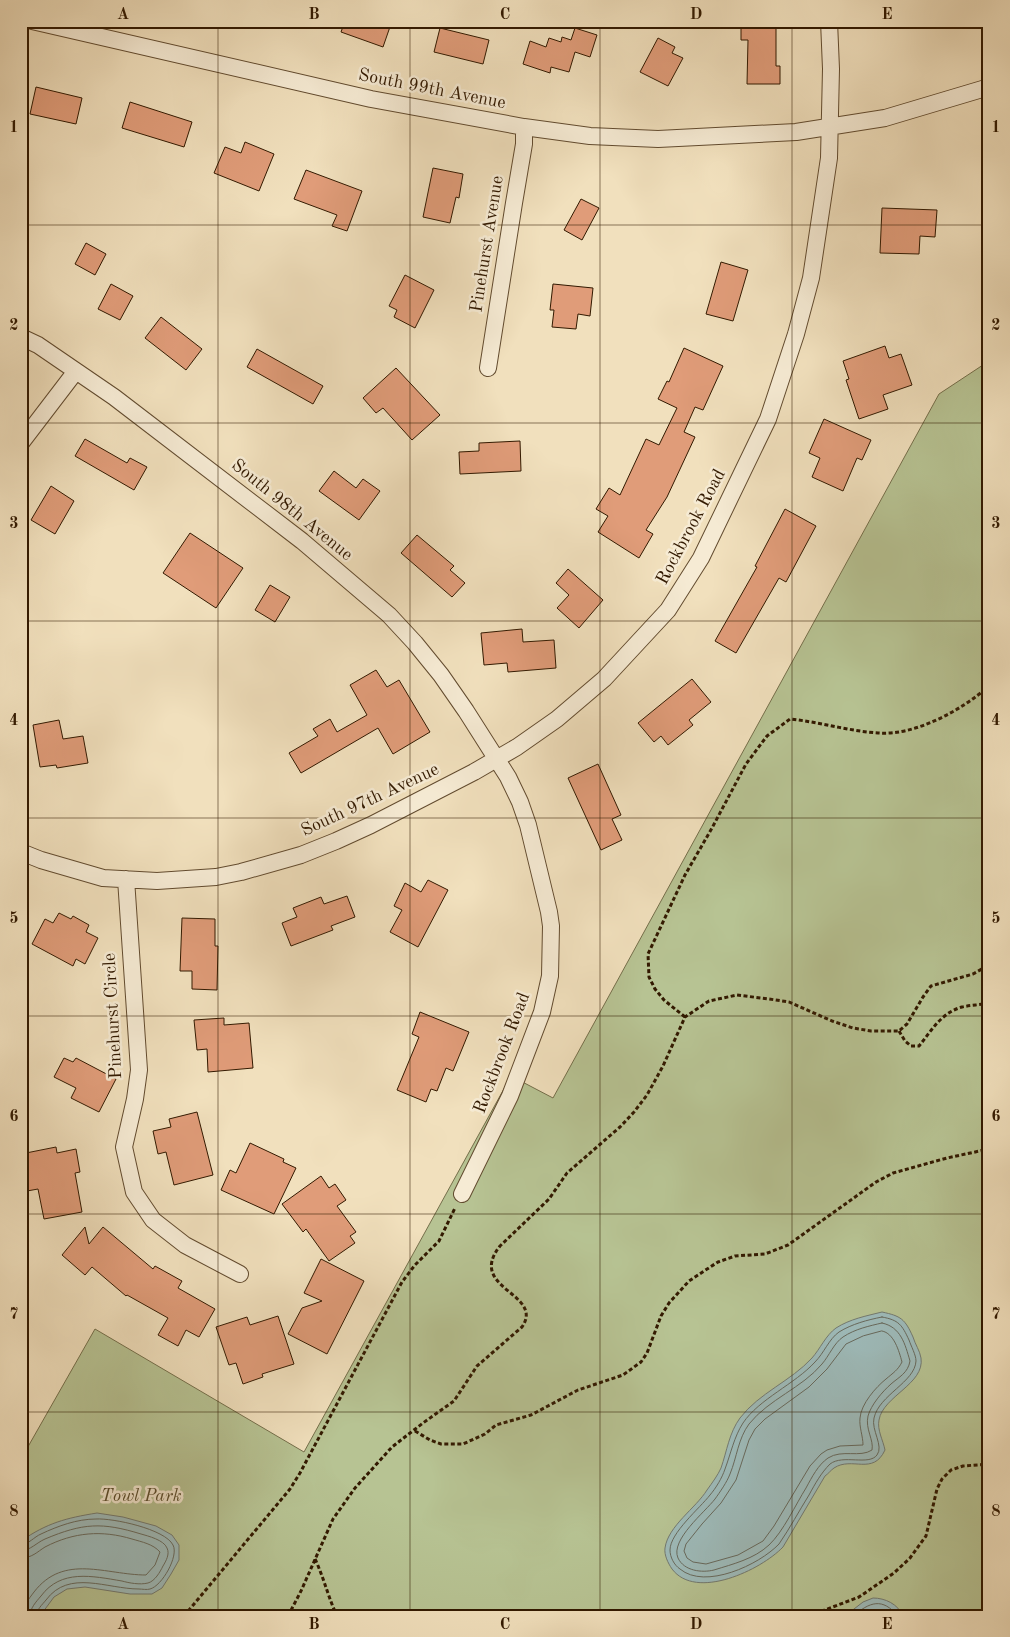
<svg xmlns="http://www.w3.org/2000/svg" width="1010" height="1637" font-family="'Old Standard TT',serif">
<style>
.green{fill:#b7c393;stroke:#746e4a}
.water{fill:#9ebbba;stroke:#737a70}
.lines{fill:none;stroke-linecap:round;stroke-linejoin:round}
.shore{stroke:#686a5d;stroke-width:1}
.building{fill:#e09c79;stroke:#321900}
.minor-casing{stroke:#624b2f;stroke-width:18}
.path{stroke:#321900;stroke-width:3;stroke-dasharray:4 2.5;stroke-linecap:butt}
.minor{stroke:#f6ebd4;stroke-width:16}
.grid{fill:none;stroke:#321900;stroke-width:1;stroke-opacity:0.55}
.labels{text-anchor:middle;dominant-baseline:central;stroke-width:5;stroke-linejoin:round;paint-order:stroke}
.street-label{font-size:18px;fill:#321900;stroke:#f6ebd4}
.park-label{font-size:18px;font-style:italic;fill:#5a4c2c;stroke:#f6ebd4}
.neatline{fill:none;stroke:#321900;stroke-width:2}
.grid-label{font-size:16px;text-anchor:middle;font-weight:bold;fill:#321900}
</style>
<rect width="100%" height="100%" fill="#f1e0bd"/>
<filter id="stains"><feTurbulence type="fractalNoise" baseFrequency=".004" numOctaves="4"/><feColorMatrix values="0 0 0 0 .2 0 0 0 0 .09 0 0 0 0 .02 0 0 0 .5 -.17"/></filter>
<radialGradient id="worn" r=".72"><stop offset=".6" stop-color="#630" stop-opacity="0"/><stop offset="1" stop-color="#630" stop-opacity=".3"/></radialGradient>
<path class="green" d="M 989,361 L 989,1616 L 21,1616 L 21,1459 L 95,1329 L 304,1452 L 511,1076 L 553,1098 L 939,394 Z"/>
<path class="water" d="M 882,1312 C 901,1316 905,1319 913,1337 C 915,1344 920,1351 921,1358 C 925,1384 883,1396 879,1420 C 877,1430 883,1440 885,1450 C 873,1476 852,1456 834,1468 C 831,1470 828,1474 825,1476 L 783,1547 C 761,1570 696,1601 672,1569 C 668,1563 664,1555 665,1548 C 668,1526 696,1508 707,1490 C 712,1483 718,1475 721,1468 C 727,1451 729,1433 740,1418 C 759,1393 791,1381 812,1358 C 820,1349 826,1335 836,1328 C 850,1319 866,1316 882,1312 Z
M 97,1513 L 123,1517 L 156,1526 L 172,1535 L 179,1545 L 179,1560 L 171,1574 L 162,1588 L 152,1594 L 130,1594 L 85,1587 L 67,1589 L 54,1597 L 40,1616 L 21,1616 L 21,1541 C 47,1523 66,1518 97,1513 Z
M 873,1598 C 885,1598 898,1604 903,1616 L 845,1616 L 863,1602 Z"/>
<g class="lines">
<path class="shore" d="M 882,1317 C 899,1320 902,1325 909,1340 C 911,1346 916,1355 916,1361 C 915,1382 879,1395 874,1418 C 871,1430 884,1446 877,1455 C 869,1466 843,1454 830,1464 C 821,1473 815,1484 809,1495 C 799,1511 790,1528 779,1544 C 759,1565 705,1590 680,1569 C 674,1565 670,1557 670,1550 C 670,1533 700,1508 710,1495 C 716,1488 722,1478 725,1469 C 731,1453 734,1437 743,1423 C 759,1399 795,1384 815,1362 C 824,1353 829,1339 839,1332 C 852,1324 867,1320 882,1317 Z
M 882,1323 C 901,1327 905,1344 910,1361 C 908,1373 899,1377 891,1384 C 882,1392 871,1405 868,1416 C 865,1429 874,1440 872,1450 C 860,1458 842,1449 828,1458 C 818,1465 812,1477 806,1488 C 796,1504 783,1532 769,1545 C 754,1559 733,1564 714,1570 C 702,1573 684,1571 678,1558 C 670,1540 705,1512 715,1499 C 720,1492 727,1482 730,1474 C 737,1457 738,1439 749,1424 C 769,1399 802,1388 822,1364 C 829,1356 834,1343 843,1337 C 855,1329 869,1326 882,1323 Z
M 882,1331 C 894,1333 899,1351 902,1362 C 898,1370 893,1373 886,1379 C 876,1387 861,1404 860,1418 C 859,1427 863,1436 863,1445 L 840,1446 L 827,1450 L 821,1454 L 810,1466 L 774,1526 L 763,1541 L 738,1555 L 706,1564 L 693,1562 L 687,1558 L 684,1551 L 686,1544 L 702,1524 L 721,1503 L 736,1480 L 749,1440 L 755,1429 L 765,1419 L 809,1387 L 827,1369 L 846,1344 L 863,1336 Z
M 21,1545 C 29,1544 34,1537 41,1534 C 58,1526 77,1519 96,1519 C 113,1518 165,1529 173,1545 C 179,1556 162,1586 150,1589 C 147,1590 142,1589 139,1589 C 107,1589 69,1569 46,1600 C 42,1605 37,1609 36,1616
M 21,1551 C 31,1550 36,1543 45,1539 C 83,1523 102,1522 141,1534 C 148,1536 164,1540 167,1548 C 170,1554 166,1561 163,1566 C 160,1572 155,1581 148,1583 C 140,1585 129,1583 122,1581 C 92,1576 61,1569 41,1596 C 36,1602 30,1608 30,1616
M 21,1558 C 32,1558 37,1552 45,1547 C 74,1532 102,1530 132,1539 C 142,1542 153,1544 160,1552 L 155,1565 L 146,1575 C 106,1575 64,1553 34,1592 C 28,1600 23,1606 22,1616
M 853,1616 C 870,1602 882,1597 898,1616"/>
</g>
<path class="building" d="M 345,21 L 392,21 L 383,47 L 341,32 Z
M 741,21 L 776,22 L 776,66 L 780,66 L 780,84 L 747,84 L 748,40 L 741,40 Z
M 440,28 L 489,40 L 483,64 L 434,52 Z
M 575,28 L 597,35 L 590,57 L 575,52 L 569,72 L 551,67 L 550,73 L 523,64 L 530,41 L 546,47 L 549,38 L 561,42 L 562,37 L 571,40 Z
M 658,38 L 675,47 L 672,53 L 683,58 L 668,86 L 640,72 Z
M 36,87 L 82,98 L 76,124 L 30,114 Z
M 130,102 L 192,122 L 184,147 L 122,128 Z
M 245,142 L 274,154 L 259,191 L 214,173 L 225,147 L 241,153 Z
M 433,168 L 463,174 L 459,198 L 456,197 L 450,223 L 423,217 Z
M 306,170 L 362,191 L 347,231 L 332,226 L 337,215 L 294,199 Z
M 581,199 L 599,208 L 582,240 L 564,230 Z
M 882,208 L 937,210 L 935,237 L 920,236 L 919,254 L 880,253 Z
M 86,243 L 106,254 L 95,275 L 75,264 Z
M 721,262 L 748,270 L 733,321 L 706,314 Z
M 405,275 L 434,290 L 415,328 L 394,317 L 397,310 L 389,306 Z
M 111,284 L 133,296 L 120,320 L 98,309 Z
M 553,284 L 593,288 L 590,316 L 578,314 L 576,329 L 552,327 L 554,310 L 550,310 Z
M 161,317 L 202,349 L 186,370 L 145,338 Z
M 885,346 L 889,358 L 901,354 L 912,385 L 883,395 L 888,409 L 859,419 L 846,380 L 849,379 L 843,361 Z
M 684,348 L 723,366 L 703,410 L 695,407 L 684,432 L 695,437 L 667,497 L 646,530 L 653,534 L 639,558 L 598,532 L 608,516 L 596,509 L 609,488 L 620,495 L 646,439 L 659,445 L 677,408 L 658,399 L 667,381 L 669,382 Z
M 257,349 L 323,386 L 313,404 L 247,367 Z
M 396,368 L 440,415 L 412,440 L 383,408 L 376,413 L 363,398 Z
M 824,419 L 871,440 L 862,460 L 857,458 L 843,491 L 812,477 L 820,458 L 809,453 Z
M 85,439 L 127,463 L 130,458 L 147,467 L 134,490 L 75,456 Z
M 520,441 L 521,471 L 460,474 L 459,452 L 479,451 L 479,443 Z
M 334,471 L 356,488 L 363,479 L 380,491 L 359,520 L 319,491 Z
M 51,486 L 74,501 L 55,534 L 31,520 Z
M 785,509 L 816,526 L 786,582 L 779,578 L 736,653 L 715,641 L 757,567 L 755,566 Z
M 190,533 L 243,568 L 216,608 L 163,573 Z
M 417,535 L 454,566 L 450,570 L 465,583 L 452,597 L 401,553 Z
M 568,569 L 603,600 L 579,628 L 557,608 L 569,595 L 556,583 Z
M 270,585 L 290,597 L 275,622 L 255,610 Z
M 522,629 L 523,642 L 554,640 L 556,668 L 508,672 L 507,663 L 484,665 L 481,633 Z
M 376,670 L 387,687 L 399,680 L 430,732 L 393,754 L 378,728 L 301,773 L 289,753 L 318,736 L 313,729 L 330,719 L 337,732 L 367,715 L 350,685 Z
M 692,679 L 711,702 L 689,720 L 693,725 L 668,745 L 661,736 L 654,742 L 638,723 Z
M 59,720 L 63,739 L 83,736 L 88,763 L 57,768 L 56,765 L 40,767 L 33,725 Z
M 598,764 L 621,815 L 612,819 L 622,840 L 601,850 L 568,778 Z
M 428,880 L 448,890 L 418,947 L 390,932 L 402,910 L 394,906 L 405,883 L 421,892 Z
M 347,896 L 355,917 L 331,926 L 333,930 L 291,946 L 282,923 L 297,917 L 293,908 L 321,897 L 324,904 Z
M 59,913 L 71,919 L 73,916 L 89,925 L 86,932 L 98,938 L 85,964 L 76,959 L 73,966 L 32,944 L 45,919 L 53,923 Z
M 182,918 L 215,919 L 215,946 L 218,946 L 217,990 L 192,989 L 192,971 L 180,971 Z
M 420,1012 L 469,1032 L 453,1071 L 446,1068 L 437,1091 L 431,1089 L 426,1102 L 397,1090 L 419,1037 L 412,1034 Z
M 224,1018 L 224,1025 L 249,1023 L 253,1068 L 208,1072 L 207,1049 L 197,1050 L 194,1020 Z
M 64,1058 L 73,1062 L 76,1058 L 116,1079 L 99,1112 L 71,1098 L 76,1088 L 54,1077 Z
M 197,1112 L 213,1175 L 174,1185 L 166,1152 L 158,1154 L 153,1131 L 171,1127 L 169,1119 Z
M 250,1143 L 284,1159 L 283,1162 L 296,1168 L 274,1214 L 221,1190 L 230,1170 L 236,1173 Z
M 56,1147 L 57,1153 L 76,1149 L 80,1172 L 75,1173 L 82,1212 L 44,1219 L 38,1189 L 27,1191 L 21,1164 L 21,1154 Z
M 321,1176 L 329,1188 L 335,1184 L 346,1200 L 337,1206 L 356,1232 L 350,1236 L 355,1243 L 329,1261 L 306,1229 L 303,1232 L 282,1204 Z
M 85,1227 L 89,1244 L 103,1227 L 153,1269 L 155,1266 L 182,1281 L 178,1288 L 215,1309 L 199,1337 L 186,1330 L 178,1346 L 158,1335 L 168,1318 L 127,1295 L 126,1296 L 92,1267 L 85,1275 L 62,1255 Z
M 321,1259 L 364,1281 L 327,1354 L 288,1334 L 302,1308 L 322,1301 L 304,1293 Z
M 278,1316 L 294,1364 L 262,1374 L 263,1377 L 243,1384 L 236,1363 L 229,1365 L 216,1327 L 247,1317 L 250,1325 Z"/>
<g class="lines">
<g class="minor-casing">
<path id="minor" d="M 32,21 L 371,99 L 524,127 L 590,136 L 658,139 L 796,132 L 885,118 L 989,87
M 21,337 L 38,345 L 114,397 L 302,541 L 389,615 L 415,643 L 441,675 L 466,711 L 508,777 L 520,802 L 528,825 L 549,912 L 551,926 L 550,976 L 542,1012 L 510,1096 L 462,1194
M 488,368 L 514,203 L 524,144 L 524,127
M 21,443 L 76,371
M 21,852 L 41,860 L 103,878 L 157,881 L 216,877 L 241,872 L 301,855 L 336,841 L 371,825 L 474,772 L 517,747 L 557,719 L 604,679 L 668,610 L 701,558 L 768,419 L 796,334 L 811,278 L 829,158 L 831,69 L 829,21
M 126,879 L 139,1070 L 135,1099 L 124,1147 L 134,1192 L 153,1220 L 185,1245 L 240,1274"/>
</g>
<path class="path" d="M 685,1017 L 664,1000 L 655,989 L 649,977 L 648,954 L 685,875 L 712,828 L 746,764 L 767,736 L 790,719 C 820,722 848,731 878,733 C 915,736 962,710 989,686
M 899,1031 L 905,1041 L 911,1046 L 919,1046 C 932,1030 941,1013 962,1007 C 971,1005 980,1005 989,1003
M 415,1431 L 430,1440 L 441,1444 L 463,1444 L 485,1434 L 496,1425 L 531,1415 L 578,1390 L 623,1375 L 641,1362 L 647,1353 L 661,1316 L 669,1303 L 689,1281 L 704,1271 L 718,1262 L 735,1256 L 765,1254 L 788,1245 L 876,1182 L 893,1173 L 947,1158 L 989,1149
M 315,1559 C 324,1578 328,1597 337,1616
M 184,1616 L 290,1489 L 300,1473 L 402,1282 L 415,1265 L 439,1241 L 455,1208
M 288,1616 L 301,1591 L 333,1519 L 355,1488 L 392,1447 L 423,1423 L 454,1401 L 477,1366 L 522,1327 C 545,1293 466,1289 500,1246 L 549,1199 L 567,1173 L 620,1127 L 634,1112 L 647,1095 L 663,1066 L 685,1017 L 709,1001 L 737,995 L 769,999 L 789,1002 L 832,1021 L 853,1028 L 871,1031 L 899,1031 L 907,1024 L 923,997 L 931,986 L 973,974 L 989,965
M 809,1616 L 859,1597 L 894,1573 L 910,1558 L 926,1536 L 937,1489 L 942,1479 L 951,1470 L 963,1466 L 989,1464"/>
<use href="#minor" class="minor"/>
</g>
<path class="grid" d="M 218,21 L 218,1616M 410,21 L 410,1616M 600,21 L 600,1616M 792,21 L 792,1616M 21,225 L 989,225M 21,423 L 989,423M 21,621 L 989,621M 21,818 L 989,818M 21,1016 L 989,1016M 21,1214 L 989,1214M 21,1412 L 989,1412"/>
<g class="labels">
<g class="street-label">
<text transform="translate(432 89) rotate(11)">South 99th Avenue</text>
<text transform="translate(487 244) rotate(-81)">Pinehurst Avenue</text>
<text transform="translate(292 510) rotate(39)">South 98th Avenue</text>
<text transform="translate(691 527) rotate(-62)">Rockbrook Road</text>
<text transform="translate(370 800) rotate(-25)">South 97th Avenue</text>
<text transform="translate(113 1016) rotate(-93)">Pinehurst Circle</text>
<text transform="translate(502 1053) rotate(-69)">Rockbrook Road</text>
</g>
<g class="park-label">
<text x="141" y="1496">Towl Park</text>
</g>
</g>
<rect width="1010" height="1637" fill="none" stroke="#f1e0bd" stroke-width="55"/>
<rect x="28" y="28" width="954" height="1582" class="neatline"/>
<g class="grid-label">
<text x="123" y="19">A</text>
<text x="314" y="19">B</text>
<text x="505" y="19">C</text>
<text x="696" y="19">D</text>
<text x="887" y="19">E</text>
<text x="14" y="132">1</text>
<text x="996" y="132">1</text>
<text x="14" y="330">2</text>
<text x="996" y="330">2</text>
<text x="14" y="528">3</text>
<text x="996" y="528">3</text>
<text x="14" y="725">4</text>
<text x="996" y="725">4</text>
<text x="14" y="923">5</text>
<text x="996" y="923">5</text>
<text x="14" y="1121">6</text>
<text x="996" y="1121">6</text>
<text x="14" y="1319">7</text>
<text x="996" y="1319">7</text>
<text x="14" y="1516">8</text>
<text x="996" y="1516">8</text>
<text x="123" y="1629">A</text>
<text x="314" y="1629">B</text>
<text x="505" y="1629">C</text>
<text x="696" y="1629">D</text>
<text x="887" y="1629">E</text>
</g>
<rect width="100%" height="100%" filter="url(#stains)"/>
<rect width="100%" height="100%" fill="url(#worn)"/>
</svg>
